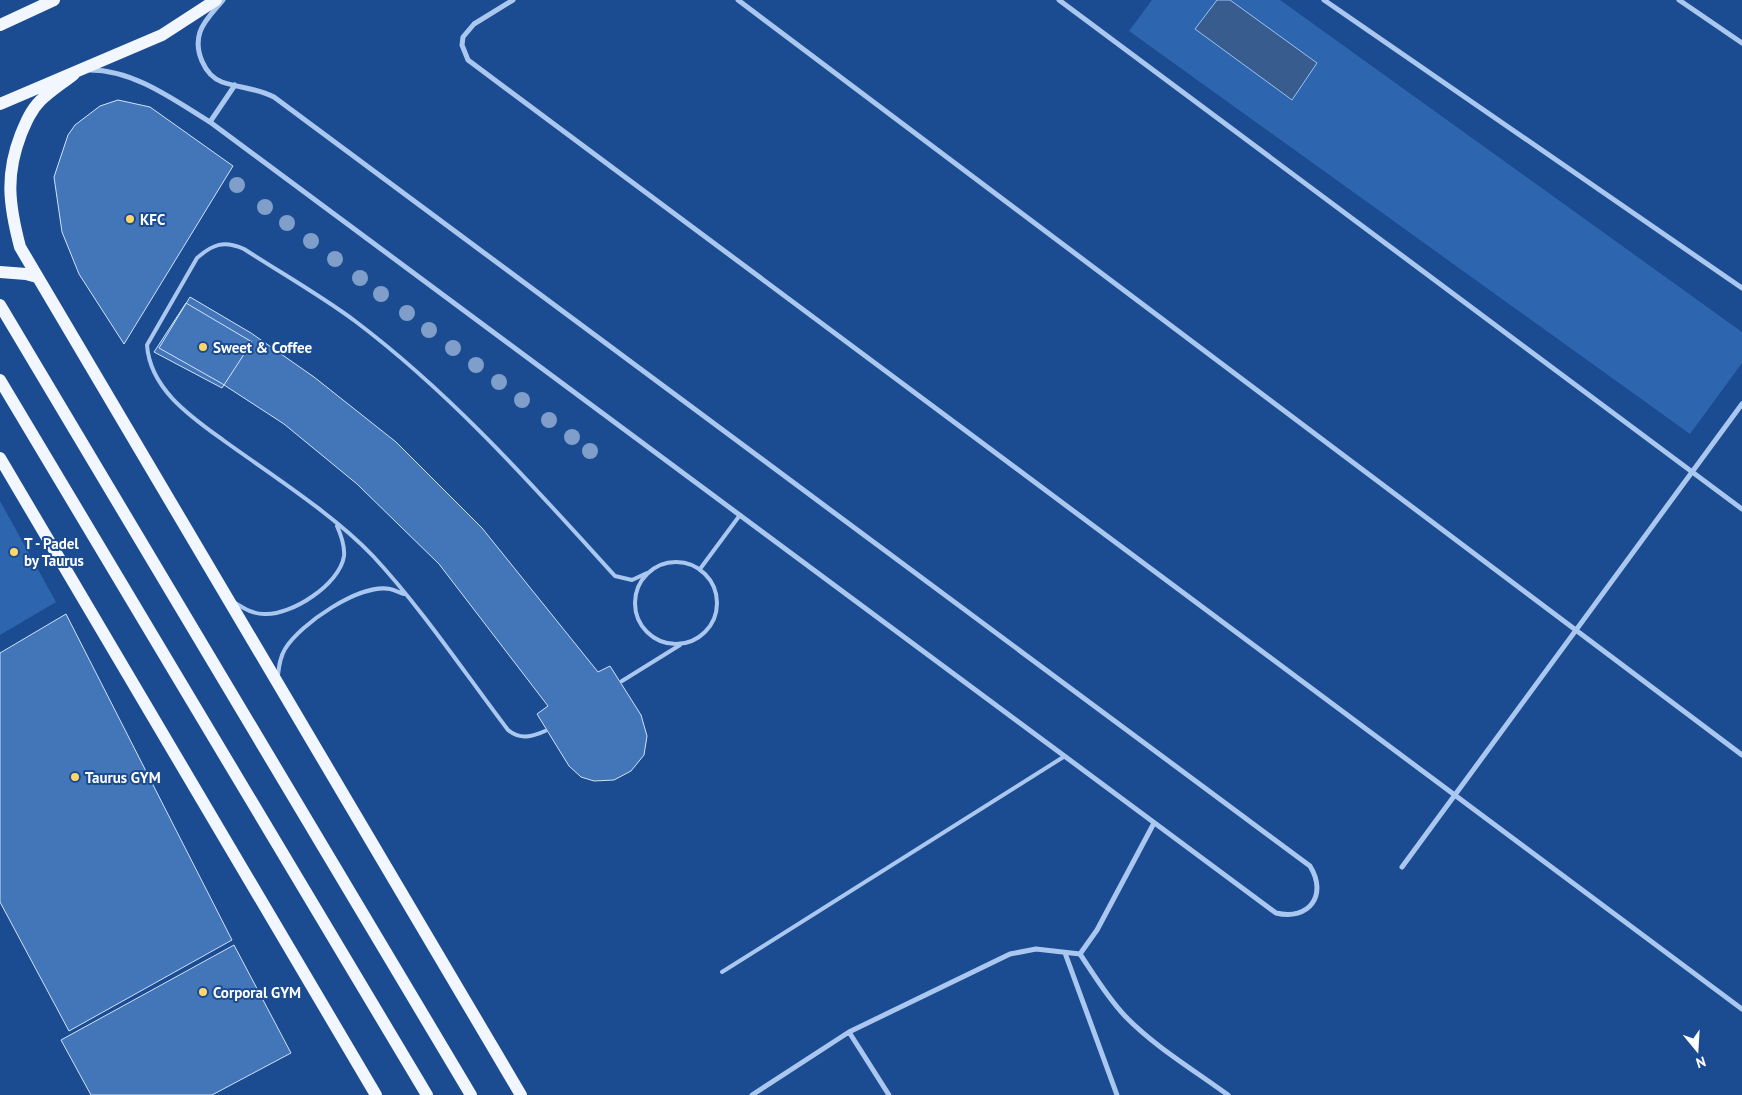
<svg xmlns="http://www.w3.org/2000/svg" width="1742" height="1095" font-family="'PT Sans',sans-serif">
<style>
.green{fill:#2d65af}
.water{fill:#395c8e;stroke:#9cc2f1}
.building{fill:#4375b9;stroke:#d0e2fa}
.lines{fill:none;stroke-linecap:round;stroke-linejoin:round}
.service{stroke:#a9c7ef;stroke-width:4}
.minor{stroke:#a9c7ef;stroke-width:5}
.primary{stroke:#f1f6ff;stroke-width:12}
.tree{fill:#7f9eca}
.poi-dot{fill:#ffd767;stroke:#1b4b90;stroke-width:2}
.labels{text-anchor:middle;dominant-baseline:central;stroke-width:4;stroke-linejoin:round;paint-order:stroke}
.poi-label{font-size:15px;font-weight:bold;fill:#fff;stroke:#1b4b90;text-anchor:start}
</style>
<rect width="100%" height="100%" fill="#1b4b90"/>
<path class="green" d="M 1152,0 L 1280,0 L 1742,332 L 1742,363 L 1690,434 L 1129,31 Z
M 0,501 L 56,602 L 0,635 Z"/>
<path class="water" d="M 1217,0 L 1230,0 L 1317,63 L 1292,100 L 1195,29 Z"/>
<path class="building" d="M 118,100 L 150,107 L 233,166 L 124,344 L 79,274 L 62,232 L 54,177 L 68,135 L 75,125 L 100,106 Z
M 190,297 L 251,333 L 314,377 L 396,442 L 482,528 L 598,672 L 610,666 L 641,715 L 647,736 L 644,755 L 631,771 L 614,780 L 594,781 L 581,777 L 569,766 L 537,714 L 548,706 L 439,564 L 357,484 L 284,424 L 221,383 L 159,348 Z
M 186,303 L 252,342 L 222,388 L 154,352 Z
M 66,614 L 232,940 L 69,1031 L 0,902 L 0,653 Z
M 234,945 L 291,1053 L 212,1095 L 91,1095 L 61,1040 Z"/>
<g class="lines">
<path class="service" d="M635 603a41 41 0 1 1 82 0a41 41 0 1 1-82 0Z
M 700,569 L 740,515
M 235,603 C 245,609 253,614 264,614 C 291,616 340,584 344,556 C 345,546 341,535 337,526
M 278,675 C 279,666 280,657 285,649 C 300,624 360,583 390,589 C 395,590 400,593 404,594
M 622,681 L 680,645
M 545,731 C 532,737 520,740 508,730 C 464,672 423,610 373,556 C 333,514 270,474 223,440 C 191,417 150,389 147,345 L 197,258 C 213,244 224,240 244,249 C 281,273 320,295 355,321 C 453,395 534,487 615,576 L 632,580 L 647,573
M 722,972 L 1065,756"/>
<path class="minor" d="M 513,0 L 474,24 L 463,37 L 462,45 L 468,60 L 1742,1009
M 738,0 L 1742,755
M 1059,0 L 1742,509
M 1324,0 L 1742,288
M 1679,0 L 1742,43
M 90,70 C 134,70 174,100 210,122 L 1276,913 C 1309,921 1328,895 1310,866 L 274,97 C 256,88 240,88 222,82 C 204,75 194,50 200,32 C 204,20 215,10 223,0
M 210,122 L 235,85
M 1402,867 L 1742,404
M 1065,953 L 1117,1095
M 1080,954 C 1094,975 1107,997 1125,1016 C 1155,1047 1194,1070 1228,1095
M 849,1032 L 889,1095
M 752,1095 L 849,1032 L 1010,954 L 1036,949 L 1080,954 L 1097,930 L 1154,823"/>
<path class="primary" d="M 0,25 L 54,0
M 74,74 C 63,83 50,91 40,101 C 31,110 26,122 21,134 C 5,175 9,205 20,247 L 521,1095
M 0,104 L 162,35 L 216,0
M 0,272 L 26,274 L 37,277
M 0,305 L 471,1095
M 0,380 L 427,1095
M 0,458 L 376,1095"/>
</g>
<g class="tree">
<circle cx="237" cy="185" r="8"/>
<circle cx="265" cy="207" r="8"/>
<circle cx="287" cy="223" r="8"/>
<circle cx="311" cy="241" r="8"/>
<circle cx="335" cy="259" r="8"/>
<circle cx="360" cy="278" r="8"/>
<circle cx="381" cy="294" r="8"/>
<circle cx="407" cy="313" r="8"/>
<circle cx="429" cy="330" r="8"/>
<circle cx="453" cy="348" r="8"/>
<circle cx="476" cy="365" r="8"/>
<circle cx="499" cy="382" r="8"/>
<circle cx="522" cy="400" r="8"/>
<circle cx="549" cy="420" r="8"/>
<circle cx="572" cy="437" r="8"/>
<circle cx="590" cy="451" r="8"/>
</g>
<g class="poi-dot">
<circle cx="130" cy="219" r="5"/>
<circle cx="203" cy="347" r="5"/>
<circle cx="14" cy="552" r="5"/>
<circle cx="75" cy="777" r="5"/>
<circle cx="203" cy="992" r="5"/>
</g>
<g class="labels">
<g class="poi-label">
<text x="140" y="219">KFC</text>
<text x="213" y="347">Sweet &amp; Coffee</text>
<text x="24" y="543">T - Padel<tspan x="24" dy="17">by Taurus</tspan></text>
<text x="85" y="777">Taurus GYM</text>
<text x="213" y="992">Corporal GYM</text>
</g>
</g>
<g transform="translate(1697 1050) rotate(162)" stroke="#1b4b90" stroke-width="4" paint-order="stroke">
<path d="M0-4L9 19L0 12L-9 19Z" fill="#ffffff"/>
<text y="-8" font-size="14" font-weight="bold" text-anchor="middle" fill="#ffffff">N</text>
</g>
</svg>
